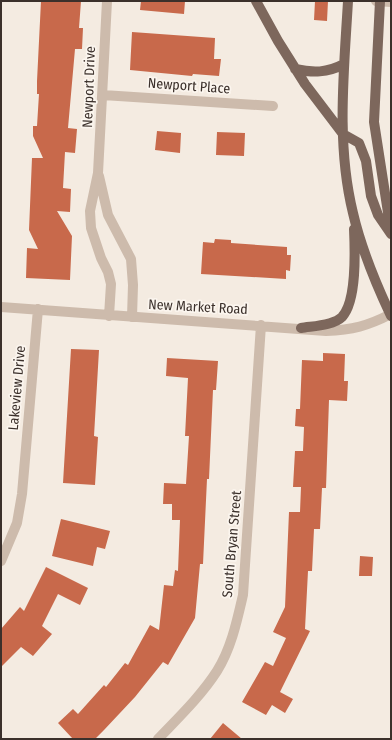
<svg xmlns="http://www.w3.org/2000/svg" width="392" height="740" font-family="'Fira Sans Condensed',sans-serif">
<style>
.building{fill:#c8694b}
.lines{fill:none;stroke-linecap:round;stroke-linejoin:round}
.minor{stroke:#cdbbac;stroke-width:10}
.major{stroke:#7d675c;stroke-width:10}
.labels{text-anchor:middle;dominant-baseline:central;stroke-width:3.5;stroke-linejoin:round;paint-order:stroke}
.street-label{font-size:14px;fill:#3b302b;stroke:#fbf5ee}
</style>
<rect width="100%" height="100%" fill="#f4ebe1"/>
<path class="building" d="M 41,1 L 81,1 L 79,28 L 83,28 L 82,49 L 75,49 L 68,128 L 77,129 L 75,153 L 65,152 L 63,188 L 71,189 L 70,212 L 57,211 L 72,236 L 70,280 L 26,278 L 27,248 L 38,249 L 29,230 L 32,158 L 43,158 L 33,136 L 33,126 L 37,126 L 39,94 L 37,94 L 37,81 Z
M 141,1 L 185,1 L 184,14 L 140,10 Z
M 315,1 L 328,1 L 327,21 L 314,20 Z
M 132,32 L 215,38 L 214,59 L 221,59 L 219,76 L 193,74 L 192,76 L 130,70 Z
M 157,131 L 181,133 L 180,153 L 155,150 Z
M 217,132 L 245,133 L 244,156 L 216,155 Z
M 215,239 L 231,240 L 231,243 L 287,247 L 287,255 L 291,255 L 290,271 L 286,270 L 286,279 L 201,274 L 203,242 L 214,243 Z
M 71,349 L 99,350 L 94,436 L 98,437 L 95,485 L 63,483 Z
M 323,353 L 345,354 L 344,381 L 348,381 L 347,401 L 329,400 L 326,488 L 322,488 L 320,529 L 314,529 L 312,571 L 308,571 L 305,629 L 310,631 L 280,692 L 293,699 L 285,713 L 272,705 L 266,715 L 242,702 L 265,662 L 273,666 L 286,638 L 273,632 L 285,607 L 289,512 L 300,512 L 301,487 L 293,487 L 295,451 L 303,451 L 304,427 L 295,426 L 296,409 L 300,409 L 302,360 L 323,361 Z
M 167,358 L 218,361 L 216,390 L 213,390 L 209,479 L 207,479 L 203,564 L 200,564 L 195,618 L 168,665 L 163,662 L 135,697 L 104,730 L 95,739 L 73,739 L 58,723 L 73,709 L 78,714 L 104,685 L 106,687 L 125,663 L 128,665 L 150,625 L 159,630 L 164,585 L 173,586 L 175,570 L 178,571 L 180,520 L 172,520 L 172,504 L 163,504 L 164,483 L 186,484 L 189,436 L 185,436 L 188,378 L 166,376 Z
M 61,519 L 110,531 L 105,549 L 97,547 L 93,566 L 52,556 Z
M 360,556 L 373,557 L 372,576 L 359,576 Z
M 46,567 L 88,588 L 80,605 L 58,594 L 42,626 L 52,634 L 33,656 L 21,647 L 1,667 L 1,629 L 20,607 L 24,611 Z
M 223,723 L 242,739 L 210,739 Z"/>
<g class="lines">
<path class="minor" d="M 107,1 L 98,173 L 90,211 L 91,228 L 101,258 L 108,272 L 111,284 L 109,316
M 376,1 L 391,2
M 103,95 L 273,106
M 99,176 L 108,215 L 131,259 L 133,285 L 132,317
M 1,307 L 326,331 C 352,330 368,326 391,314
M 1,561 L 17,523 L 22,494 L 38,309
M 158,739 C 178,718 201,696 217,671 C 231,649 237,621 243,595 L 261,325"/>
<path class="major" d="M 256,1 L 278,41 L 305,84 L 343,134 L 359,143 L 366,161 L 371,196 L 378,215 L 391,234
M 348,1 C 344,71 336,144 353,213 C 361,248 376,284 391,316
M 380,1 L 374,122 L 391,232
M 295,69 C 313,73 327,73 344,64
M 301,328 C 312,326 333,326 342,317 C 357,301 355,251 354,229"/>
</g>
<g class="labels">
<g class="street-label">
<text transform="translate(189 86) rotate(4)">Newport Place</text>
<text transform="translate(89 87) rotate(-88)">Newport Drive</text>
<text transform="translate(198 307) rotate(3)">New Market Road</text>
<text transform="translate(17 388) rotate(-85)">Lakeview Drive</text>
<text transform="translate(232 544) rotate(-85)">South Bryan Street</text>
</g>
</g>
<rect width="392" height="740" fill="none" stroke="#3b302b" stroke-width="4"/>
</svg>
